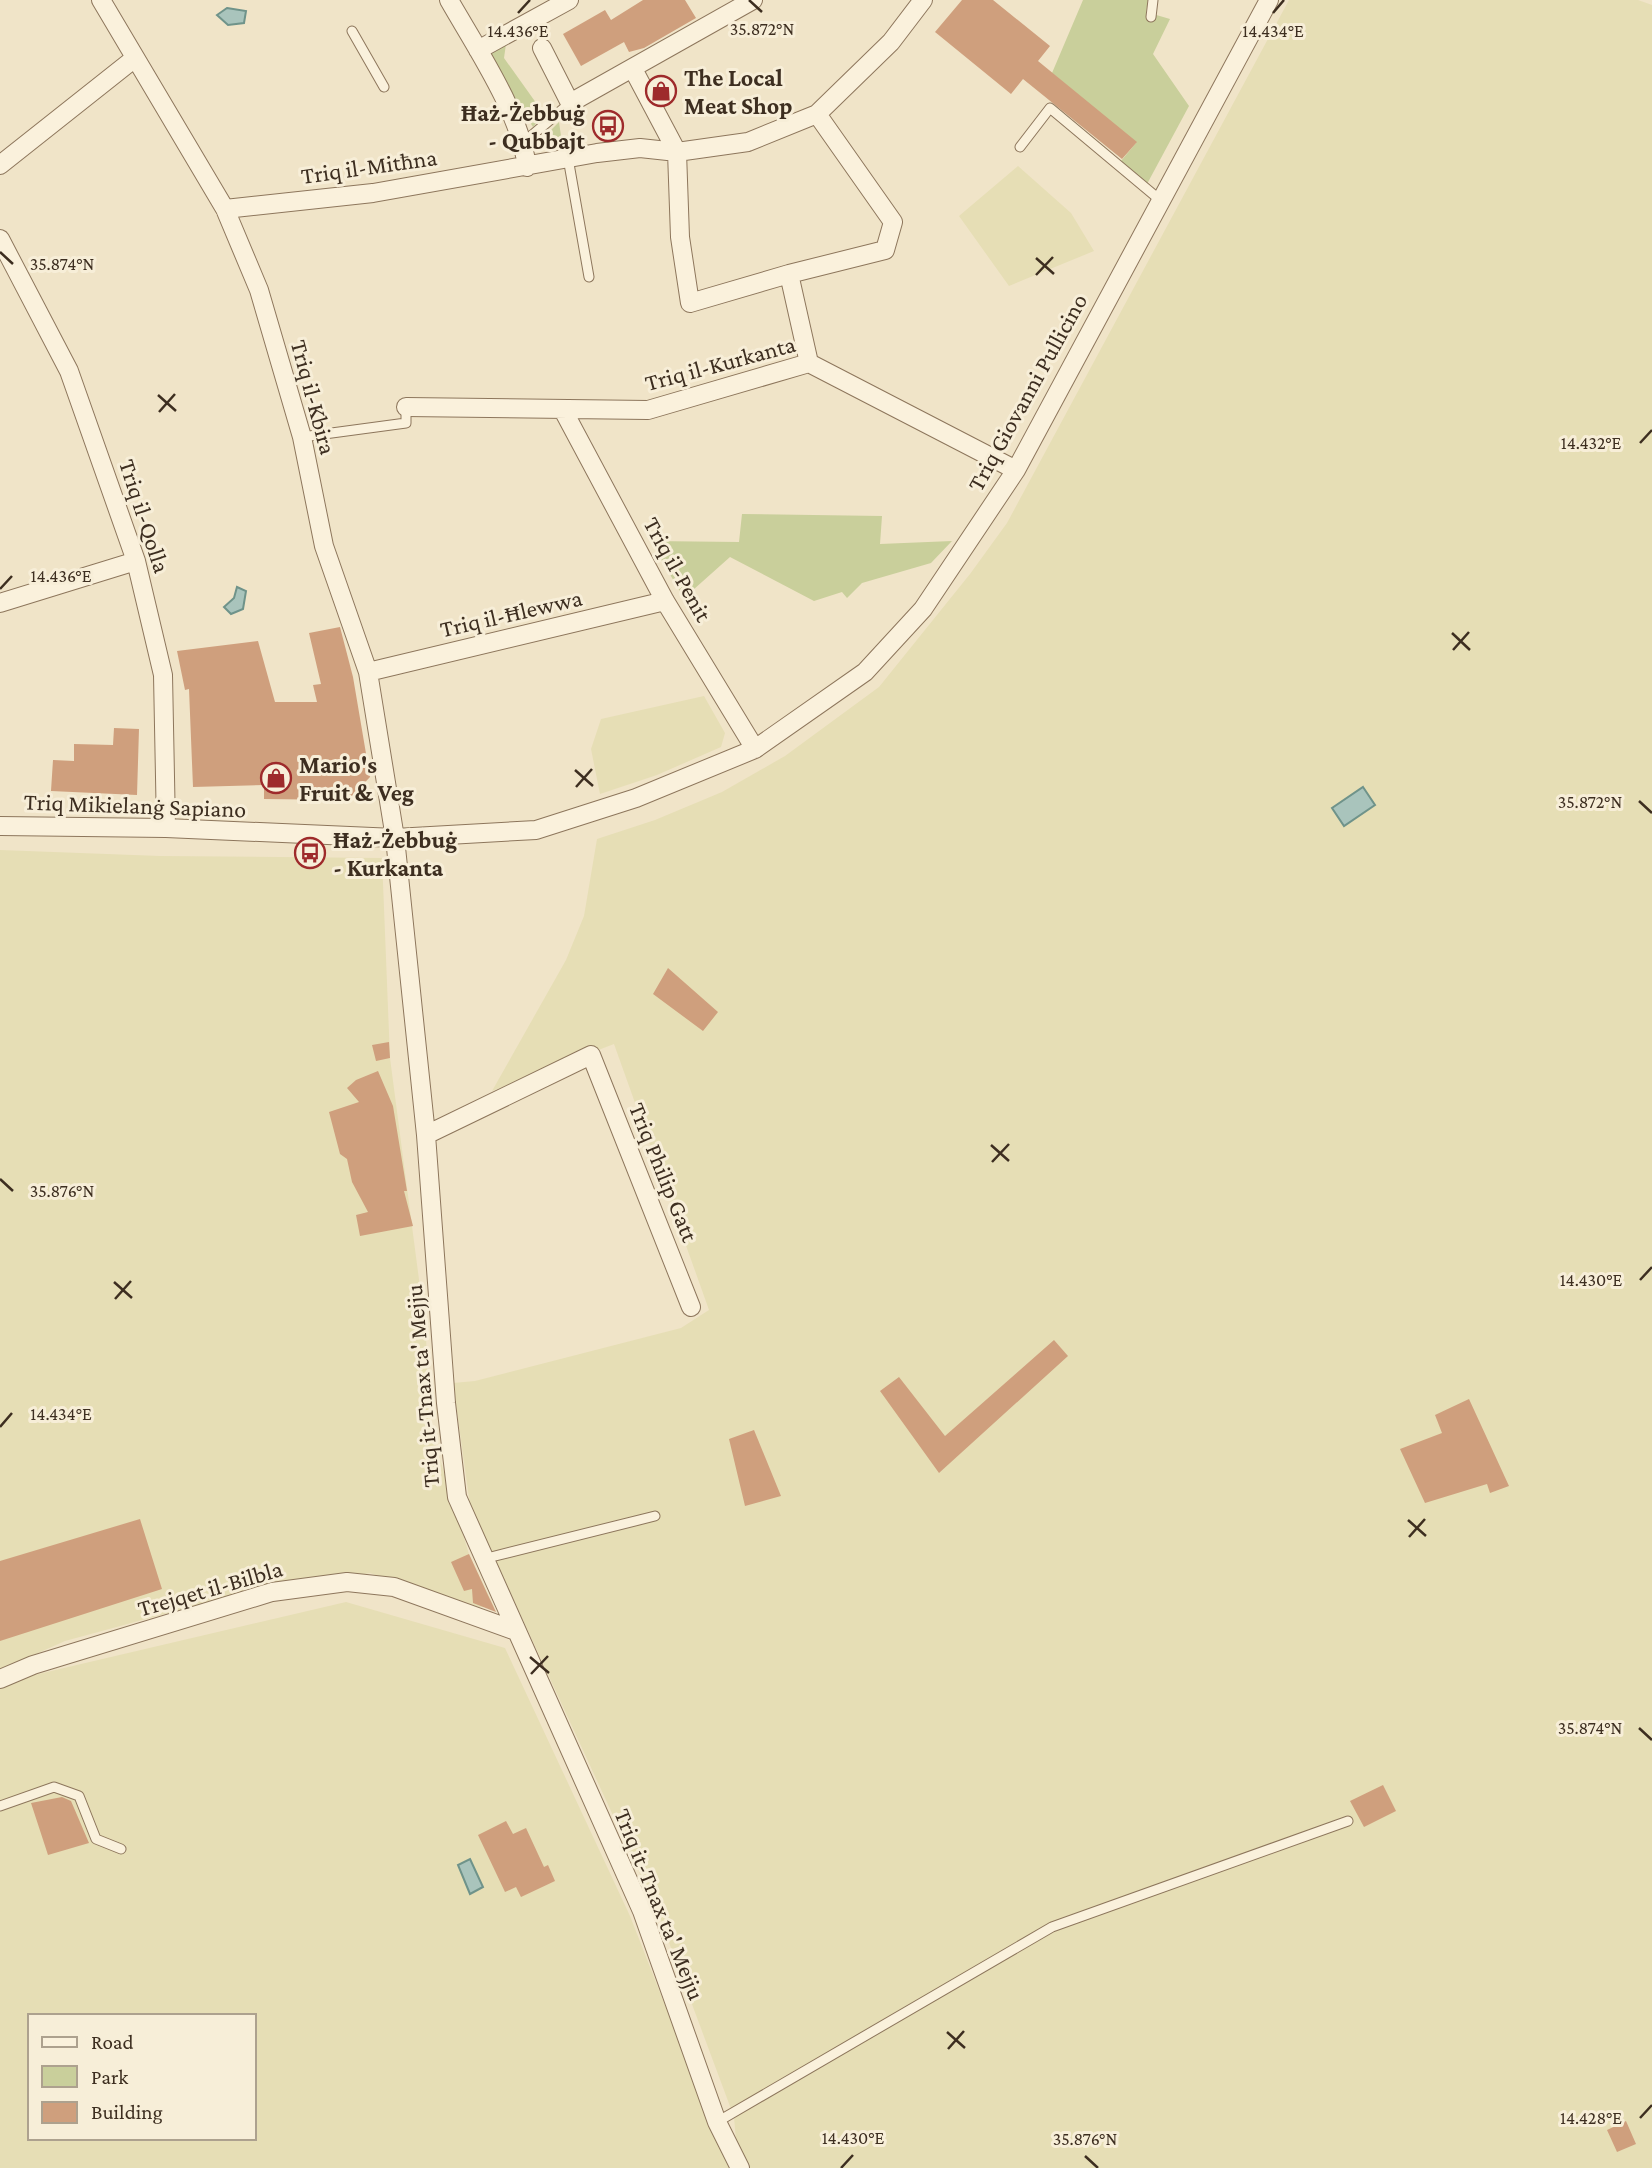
<svg xmlns="http://www.w3.org/2000/svg" width="1652" height="2168" font-family="'Crimson Pro',serif">
<style>
.farmland{fill:#e6deb5;fill-rule:evenodd}
.green{fill:#c9cf9b}
.water{fill:#a9c4bc;stroke:#6f938a;stroke-width:2}
.building{fill:#cf9f7d}
.lines{fill:none;stroke-linecap:round;stroke-linejoin:round}
.lane-casing{stroke:#8d765c;stroke-width:11}
.street-casing{stroke:#8d765c;stroke-width:20}
.lane{stroke:#faf1dc;stroke-width:9}
.street{stroke:#faf1dc;stroke-width:18}
.ticks{fill:none;stroke:#3d2e20;stroke-width:2.5}
.labels{text-anchor:middle;dominant-baseline:central;stroke-width:6;stroke-linejoin:round;paint-order:stroke}
.poi-label{font-size:24px;font-weight:bold;fill:#3d2e20;stroke:#f7eed8;text-anchor:start}
.street-label{font-size:24px;fill:#3d2e20;stroke:#f7eed8}
.ticks-label{font-size:18px;text-anchor:middle;fill:#3d2e20;stroke:#f7eed8;stroke-width:6;stroke-linejoin:round;paint-order:stroke}
</style>
<rect width="100%" height="100%" fill="#f0e4c8"/>
<path class="farmland" d="M 1289,0 L 1638,0 L 1652,5 L 1652,2168 L 750,2168 L 736,2140 L 734,2117 L 658,1913 L 470,1505 L 453,1383 L 475,1381 L 681,1328 L 709,1310 L 614,1044 L 492,1091 L 566,960 L 584,916 L 597,839 L 655,820 L 722,792 L 785,756 L 879,687 L 970,574 L 1007,523 Z
M 1018,166 L 1071,213 L 1094,251 L 1009,286 L 959,216 Z
M 704,696 L 725,733 L 721,747 L 657,775 L 600,794 L 591,749 L 601,719 Z
M 0,850 L 160,856 L 382,858 L 390,1058 L 426,1333 L 428,1420 L 469,1554 L 494,1607 L 473,1607 L 370,1573 L 190,1607 L 65,1641 L 0,1670 Z
M 346,1602 L 505,1648 L 630,1916 L 729,2168 L 0,2168 L 0,1683 ZM 30,2016 L 254,2016 L 254,2138 L 30,2138 Z"/>
<path class="green" d="M 1083,0 L 1148,0 L 1146,12 L 1170,19 L 1153,54 L 1189,106 L 1147,184 L 1121,161 L 1136,143 L 1052,73 Z
M 506,44 L 504,58 L 544,114 L 533,127 L 488,57 L 493,45 Z
M 559,122 L 562,143 L 538,143 Z
M 742,514 L 882,516 L 880,544 L 952,541 L 931,563 L 862,583 L 847,598 L 842,592 L 814,601 L 730,557 L 684,598 L 650,541 L 739,542 Z"/>
<path class="water" d="M 227,8 L 246,11 L 244,23 L 228,25 L 217,15 Z
M 237,587 L 246,591 L 243,609 L 231,614 L 224,607 L 234,598 Z
M 1363,787 L 1375,805 L 1344,826 L 1332,808 Z
M 470,1859 L 483,1887 L 470,1894 L 458,1865 Z"/>
<path class="building" d="M 643,0 L 685,0 L 696,18 L 644,48 L 629,52 L 624,42 L 581,66 L 563,34 L 605,10 L 611,20 Z
M 962,0 L 993,0 L 1050,46 L 1038,61 L 1137,142 L 1122,159 L 1023,79 L 1011,94 L 935,32 Z
M 340,627 L 353,677 L 370,777 L 352,796 L 345,796 L 344,800 L 264,799 L 264,785 L 193,787 L 189,689 L 185,690 L 177,651 L 258,641 L 275,702 L 317,702 L 313,685 L 321,684 L 309,633 Z
M 114,728 L 139,729 L 137,795 L 51,791 L 53,760 L 74,761 L 74,744 L 113,745 Z
M 668,968 L 718,1012 L 703,1031 L 653,994 Z
M 389,1042 L 390,1058 L 376,1061 L 372,1045 Z
M 378,1071 L 393,1106 L 407,1191 L 404,1191 L 413,1226 L 360,1236 L 356,1215 L 368,1212 L 352,1182 L 347,1159 L 340,1154 L 329,1112 L 359,1102 L 347,1088 L 356,1080 Z
M 1054,1340 L 1068,1356 L 939,1473 L 880,1391 L 899,1377 L 945,1436 Z
M 1469,1399 L 1509,1486 L 1490,1493 L 1487,1484 L 1425,1503 L 1400,1449 L 1442,1433 L 1435,1415 Z
M 754,1430 L 781,1496 L 745,1506 L 729,1439 Z
M 140,1519 L 162,1589 L 0,1641 L 0,1561 Z
M 469,1554 L 487,1593 L 496,1612 L 473,1603 L 472,1589 L 464,1591 L 451,1562 Z
M 1383,1785 L 1396,1811 L 1364,1827 L 1350,1801 Z
M 62,1797 L 71,1801 L 89,1843 L 48,1855 L 31,1803 Z
M 506,1821 L 513,1834 L 526,1828 L 544,1867 L 548,1865 L 555,1881 L 521,1897 L 516,1887 L 505,1892 L 478,1835 Z
M 1626,2121 L 1636,2144 L 1617,2152 L 1607,2130 Z"/>
<g class="lines">
<g class="lane-casing">
<path id="lane" d="M 1151,17 L 1153,0
M 352,31 L 384,87
M 524,142 L 570,103
M 1020,147 L 1050,108 L 1160,200
M 568,158 L 589,277
M 302,437 L 406,423 L 406,407
M 483,1559 L 655,1516
M 0,1806 L 54,1787 L 79,1796 L 96,1839 L 121,1849
M 717,2122 L 1052,1927 L 1348,1821"/>
</g>
<g class="street-casing">
<path id="street" d="M 101,0 L 225,209 L 259,290 L 302,437 L 324,546 L 368,672 L 395,838 L 426,1135 L 446,1403 L 457,1497 L 642,1911 L 717,2122 L 740,2168
M 449,0 C 477,49 520,112 527,167
M 542,48 L 570,103 L 753,0
M 478,50 L 569,0
M 633,69 L 677,152 L 680,237 L 690,303 L 789,274 L 885,250 L 893,222 L 817,114
M 0,165 L 135,58
M 225,209 L 373,193 L 597,153 L 640,148 L 677,152 L 748,142 L 817,114 L 891,42 L 923,0
M 0,239 L 69,371 L 136,561 L 163,675 L 166,828
M 789,274 L 809,363
M 406,407 L 648,410 L 809,363 L 1016,470
M 563,410 L 665,601 L 755,749
M 0,603 L 136,561
M 368,672 L 665,601
M 0,826 L 166,828 L 395,838 L 536,830 L 636,798 L 755,749 L 865,672 L 923,609 L 1016,470 L 1269,0
M 426,1135 L 591,1055 L 691,1307
M 0,1679 L 33,1665 L 272,1592 L 347,1582 L 394,1587 L 516,1631"/>
</g>
<use href="#lane" class="lane"/>
<use href="#street" class="street"/>
</g>
<path class="ticks" d="M 749,0 L 762,12M 518,13 L 530,0M 1273,13 L 1284,0M 0,252 L 13,264M 1036,258 L 1054,274M 1036,275 L 1053,257M 158,395 L 176,411M 159,412 L 175,394M 1640,443 L 1652,430M 0,589 L 12,576M 1452,633 L 1470,650M 1453,650 L 1469,632M 575,770 L 593,786M 576,787 L 592,769M 1639,801 L 1652,813M 991,1145 L 1009,1161M 992,1162 L 1009,1144M 0,1179 L 13,1191M 1640,1280 L 1652,1267M 114,1282 L 132,1298M 115,1299 L 131,1281M 0,1427 L 12,1413M 1408,1520 L 1426,1536M 1409,1537 L 1425,1519M 530,1657 L 549,1673M 531,1674 L 548,1656M 1639,1728 L 1652,1740M 947,2032 L 965,2048M 948,2049 L 964,2031M 1640,2118 L 1652,2105M 1085,2156 L 1098,2168M 841,2168 L 853,2155"/>
<defs>
<g id="shop-ring" transform="scale(1.575)"><circle r="9.5" fill="#f7eed8" stroke="#9e2a2b" stroke-width="1.5"/><path d="M-5-2.5h2.3a2.7 3.5 0 0 1 5.4 0H5L5.5 6h-11ZM-1.5-2.5h3a1.5 2.3 0 0 0-3 0Z" fill="#9e2a2b"/></g>
<g id="bus-ring" transform="scale(1.575)"><circle r="9.5" fill="#f7eed8" stroke="#9e2a2b" stroke-width="1.5"/><path d="M-5-6H5V4H4V6H2V4H-2V6H-4V4H-5ZM-3.5-4V0h7V-4ZM-3.5 1.2v1.5H-2V1.2ZM2 1.2v1.5H3.5V1.2Z" fill="#9e2a2b"/></g>
</defs>
<g fill-rule="evenodd">
<use href="#shop-ring" x="661" y="91"/>
<use href="#bus-ring" x="608" y="126"/>
<use href="#shop-ring" x="276" y="778"/>
<use href="#bus-ring" x="310" y="853"/>
</g>
<g class="labels">
<g class="poi-label">
<text x="684" y="77">The Local<tspan x="684" dy="28">Meat Shop</tspan></text>
<text x="585" y="112" text-anchor="end">Ħaż-Żebbuġ<tspan x="585" dy="28">- Qubbajt</tspan></text>
<text x="299" y="764">Mario's<tspan x="299" dy="28">Fruit &amp; Veg</tspan></text>
<text x="333" y="839">Ħaż-Żebbuġ<tspan x="333" dy="28">- Kurkanta</tspan></text>
</g>
<g class="street-label">
<text transform="translate(369 166) rotate(-8)">Triq il-Mitħna</text>
<text transform="translate(720 363) rotate(-15)">Triq il-Kurkanta</text>
<text transform="translate(1027 392) rotate(-61)">Triq Giovanni Pullicino</text>
<text transform="translate(314 397) rotate(75)">Triq il-Kbira</text>
<text transform="translate(145 516) rotate(72)">Triq il-Qolla</text>
<text transform="translate(678 569) rotate(61)">Triq il-Penit</text>
<text transform="translate(511 613) rotate(-13)">Triq il-Ħlewwa</text>
<text transform="translate(135 805) rotate(2)">Triq Mikielanġ Sapiano</text>
<text transform="translate(664 1172) rotate(68)">Triq Philip Gatt</text>
<text transform="translate(422 1386) rotate(-95)">Triq it-Tnax ta' Mejju</text>
<text transform="translate(210 1588) rotate(-16)">Trejqet il-Bilbla</text>
<text transform="translate(660 1904) rotate(68)">Triq it-Tnax ta' Mejju</text>
</g>
</g>
<g class="ticks-label">
<text x="762" y="35">35.872°N</text>
<text x="518" y="37">14.436°E</text>
<text x="1273" y="37">14.434°E</text>
<text x="62" y="270">35.874°N</text>
<text x="1591" y="449">14.432°E</text>
<text x="61" y="582">14.436°E</text>
<text x="1590" y="808">35.872°N</text>
<text x="62" y="1197">35.876°N</text>
<text x="1591" y="1286">14.430°E</text>
<text x="61" y="1420">14.434°E</text>
<text x="1590" y="1734">35.874°N</text>
<text x="1591" y="2124">14.428°E</text>
<text x="853" y="2144">14.430°E</text>
<text x="1085" y="2145">35.876°N</text>
</g>
<rect x="28" y="2014" width="228" height="126" fill="#f7eed8" stroke="#ada18e" stroke-width="2"/>
<rect x="42" y="2037" width="35" height="10" fill="#faf1dc" stroke="#ada18e" stroke-width="2"/>
<text x="91" y="2049" font-size="21" fill="#3d2e20">Road</text>
<rect x="42" y="2066" width="35" height="21" fill="#c9cf9b" stroke="#ada18e" stroke-width="2"/>
<text x="91" y="2084" font-size="21" fill="#3d2e20">Park</text>
<rect x="42" y="2102" width="35" height="21" fill="#cf9f7d" stroke="#ada18e" stroke-width="2"/>
<text x="91" y="2119" font-size="21" fill="#3d2e20">Building</text>
</svg>
